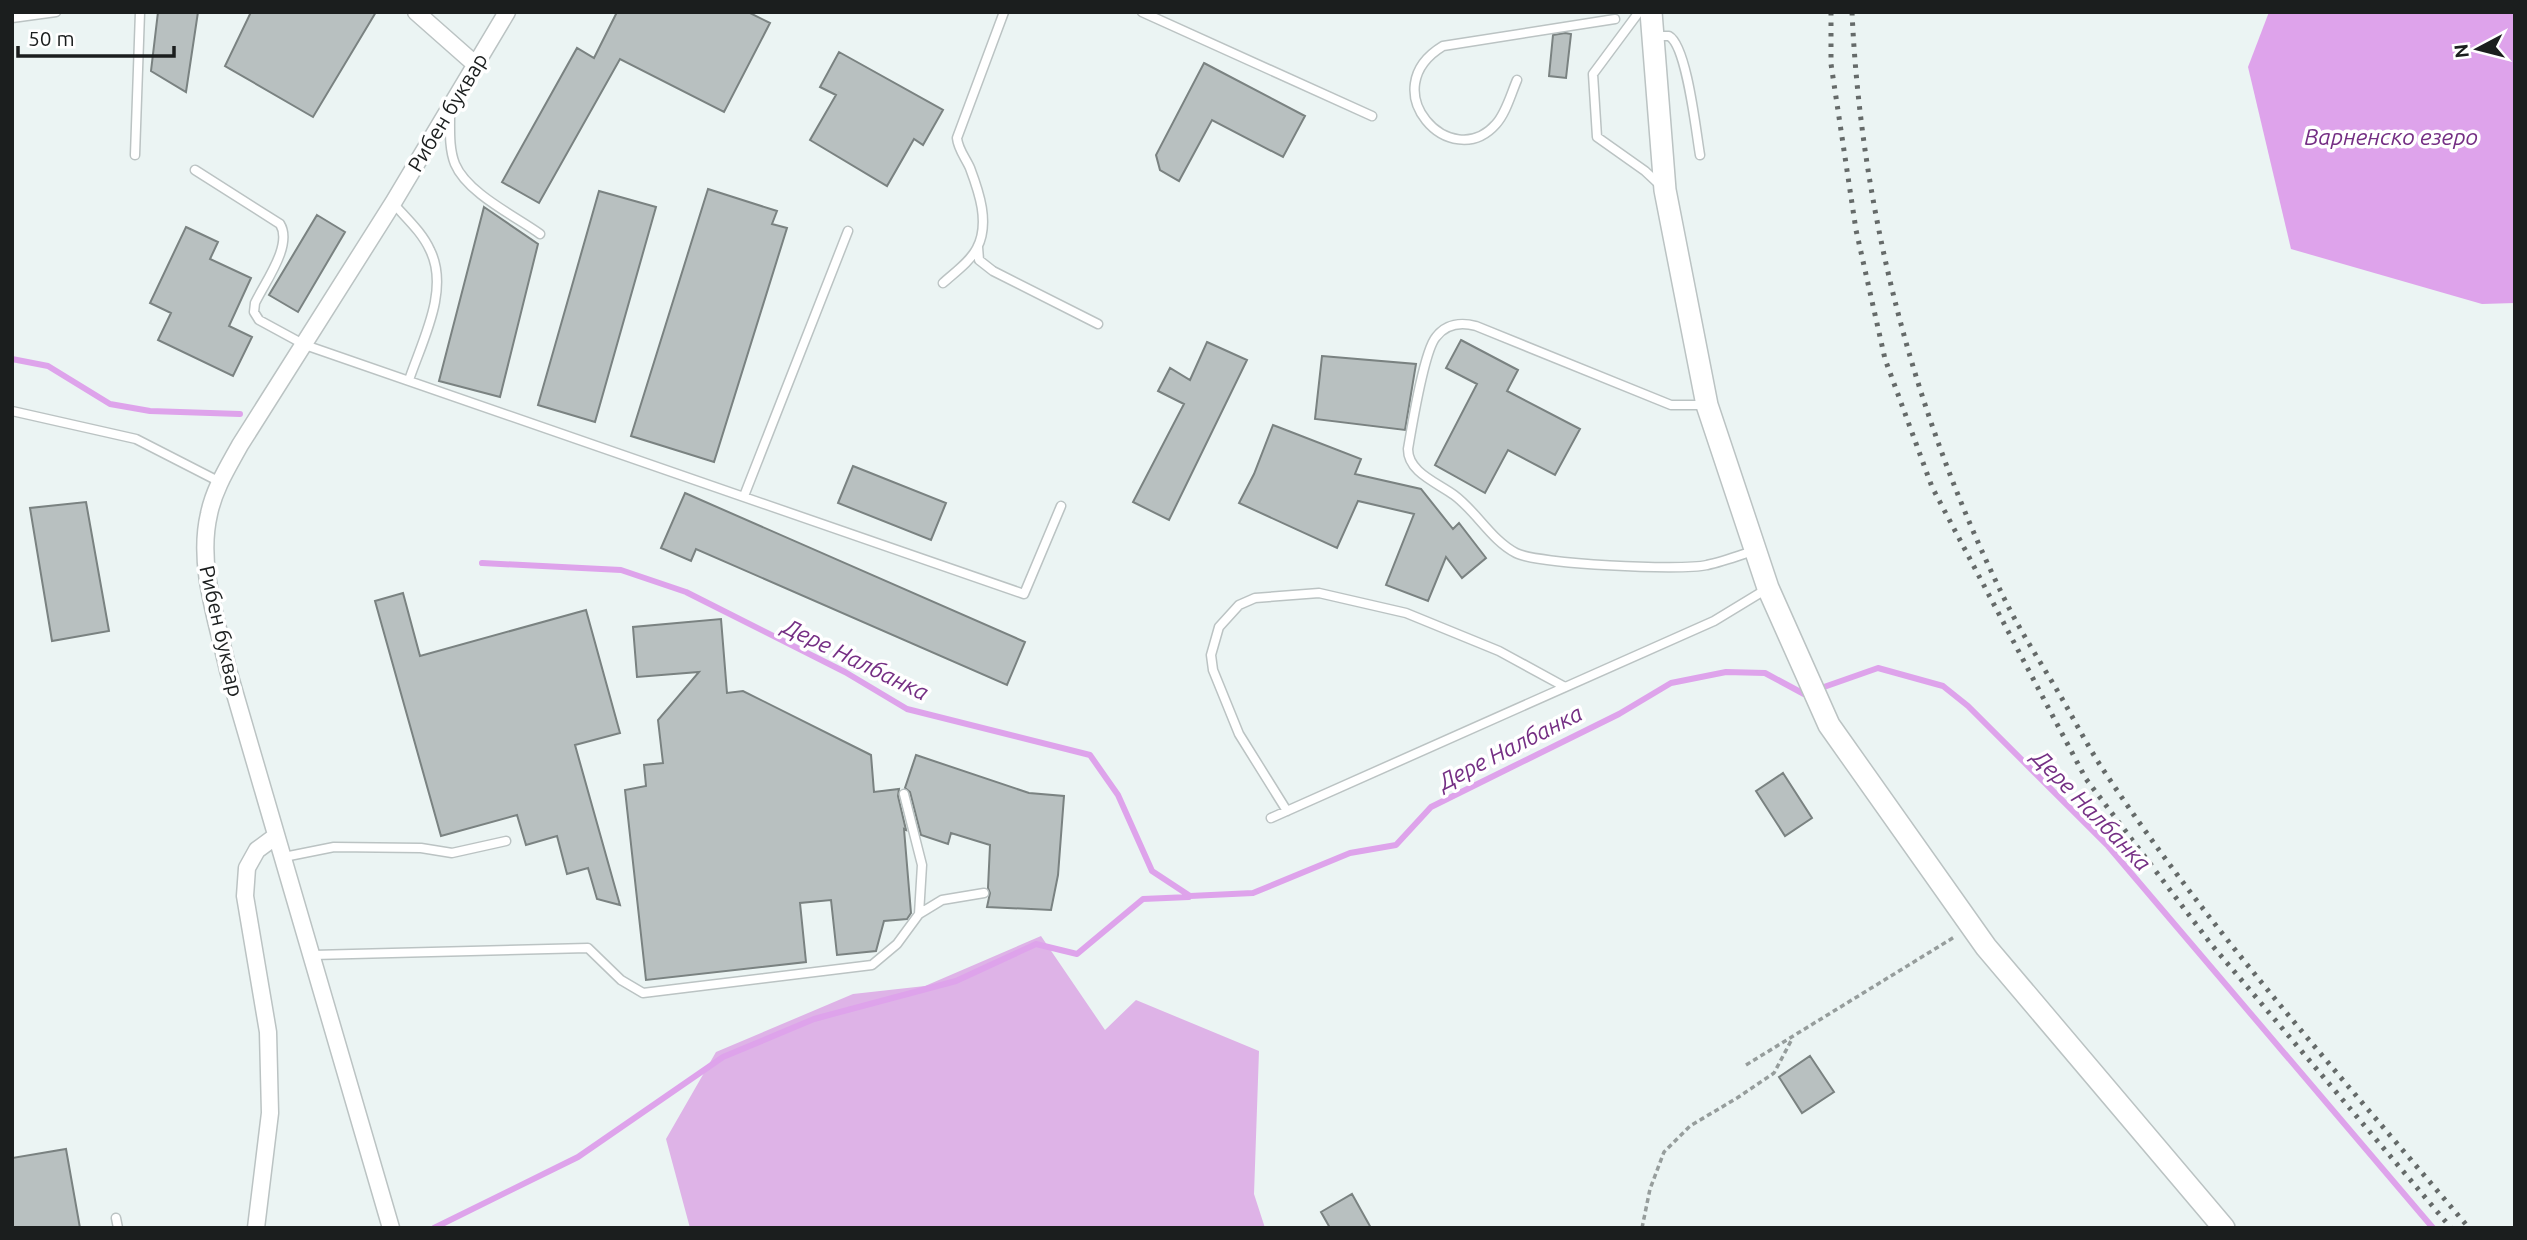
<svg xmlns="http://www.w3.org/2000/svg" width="2527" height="1240" font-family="Ubuntu,sans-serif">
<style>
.green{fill:#deb3e7}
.water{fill:#dea3eb}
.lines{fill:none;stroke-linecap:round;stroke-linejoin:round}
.stream{stroke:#dea3eb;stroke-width:6}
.building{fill:#b8c0c0;stroke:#7a8281;stroke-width:2}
.service-casing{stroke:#bbc3c3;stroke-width:11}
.minor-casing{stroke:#bbc3c3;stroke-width:19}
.tertiary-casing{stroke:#bbc3c3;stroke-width:24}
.path{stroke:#969d9c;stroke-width:3.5;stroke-dasharray:5 3.5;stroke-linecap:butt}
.service{stroke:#fff;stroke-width:8}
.minor{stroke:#fff;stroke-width:16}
.tertiary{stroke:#fff;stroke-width:21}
.rail{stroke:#656a69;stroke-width:5;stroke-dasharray:3.5 7;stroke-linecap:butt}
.labels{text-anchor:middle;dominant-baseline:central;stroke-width:7;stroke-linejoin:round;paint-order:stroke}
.street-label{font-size:21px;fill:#1b1e1e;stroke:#fff}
.water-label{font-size:23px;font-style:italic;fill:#752f84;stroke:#fff}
</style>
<rect width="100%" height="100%" fill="#ebf4f3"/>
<path class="green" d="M 1041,936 L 1105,1030 L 1136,1000 L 1259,1051 L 1254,1194 L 1265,1228 L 690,1228 L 666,1139 L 716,1052 L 853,994 L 925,986 Z"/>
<path class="water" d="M 2269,12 L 2515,12 L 2515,303 L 2482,304 L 2291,249 L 2248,67 Z"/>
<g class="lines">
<path class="stream" d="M 12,359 L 48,366 L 110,404 L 150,411 L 240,414
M 482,563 L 621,570 L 686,592 L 845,672 L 907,709 L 1090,755 L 1118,795 L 1152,871 L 1190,896 L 1253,893 L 1350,853 L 1396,845 L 1431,807 L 1619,714 L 1671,683 L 1726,672 L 1765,673 L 1804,694 L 1878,668 L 1943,686 L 1968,706 L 2108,846 L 2433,1228
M 434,1228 L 578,1157 L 723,1057 L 814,1019 L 956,981 L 1036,944 L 1077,954 L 1143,899 L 1189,897"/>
</g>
<path class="building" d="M 158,12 L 198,12 L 186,92 L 151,71 Z
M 251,12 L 376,12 L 313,117 L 225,66 Z
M 617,12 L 748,12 L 770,23 L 724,112 L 620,59 L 539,203 L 502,182 L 577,48 L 594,58 Z
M 1565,33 L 1571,34 L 1566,78 L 1549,76 L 1553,35 Z
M 839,52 L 943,110 L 923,145 L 914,139 L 887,186 L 810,140 L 836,95 L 820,87 Z
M 1204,63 L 1305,116 L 1283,157 L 1212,120 L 1179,181 L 1160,170 L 1156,155 Z
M 708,189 L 777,211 L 772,224 L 787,228 L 714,462 L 631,436 Z
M 599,191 L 656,207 L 595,422 L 538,405 Z
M 484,207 L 538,244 L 500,397 L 439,381 Z
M 317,215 L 345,232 L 298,312 L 269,295 Z
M 186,227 L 218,242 L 210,259 L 251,278 L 229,326 L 252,337 L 233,376 L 158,340 L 171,313 L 150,303 Z
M 1461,340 L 1518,370 L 1507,391 L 1580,429 L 1555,475 L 1508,450 L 1485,493 L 1435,465 L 1477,384 L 1446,368 Z
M 1207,342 L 1247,360 L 1169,520 L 1133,502 L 1184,404 L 1158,391 L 1170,368 L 1190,380 Z
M 1322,356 L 1416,364 L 1405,430 L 1315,419 Z
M 1273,425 L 1361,459 L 1355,474 L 1421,489 L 1453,529 L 1459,523 L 1486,558 L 1462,578 L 1446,557 L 1428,601 L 1386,585 L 1414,514 L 1358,501 L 1337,548 L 1239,503 L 1254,474 Z
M 853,466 L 946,503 L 931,540 L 838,503 Z
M 685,493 L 1025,642 L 1007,685 L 696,549 L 691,561 L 661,548 Z
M 86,502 L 109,631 L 52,641 L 30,508 Z
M 403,593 L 420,656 L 586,610 L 620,733 L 575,745 L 620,905 L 597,899 L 588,868 L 567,874 L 557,836 L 526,845 L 517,815 L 441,836 L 375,601 Z
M 721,619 L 727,693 L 743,691 L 871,755 L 874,792 L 899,789 L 898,796 L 906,830 L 904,829 L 911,913 L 907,919 L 884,921 L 876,951 L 837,955 L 831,900 L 800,903 L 806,962 L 646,980 L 625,790 L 646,786 L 644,765 L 663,763 L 658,720 L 699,672 L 637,677 L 633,627 Z
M 916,755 L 1029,793 L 1064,796 L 1058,875 L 1051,910 L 987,907 L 990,893 L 988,888 L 990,845 L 951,833 L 948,844 L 921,835 L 910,792 L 905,788 Z
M 1783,773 L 1812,818 L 1785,836 L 1756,791 Z
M 1810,1056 L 1834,1092 L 1802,1113 L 1779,1077 Z
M 66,1149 L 80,1228 L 12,1228 L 12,1158 Z
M 1352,1194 L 1371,1228 L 1330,1228 L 1321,1212 Z"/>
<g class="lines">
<g class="service-casing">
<path id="service" d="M 1142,12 L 1372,116
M 1639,12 L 1593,74 L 1597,137 L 1645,171 L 1661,186
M 12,18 L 56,12
M 1653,36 L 1669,36 C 1687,46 1696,132 1700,155
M 1517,80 C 1511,94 1506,113 1496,124 C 1451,175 1372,89 1443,46 L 1615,19
M 450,115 C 450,131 449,149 455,164 C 467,193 515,216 540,234
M 135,155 L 140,12
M 195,170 L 280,224 C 293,245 265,282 255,303 L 254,312 L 259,320 L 305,345 L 1024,594 L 1061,506
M 393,203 C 406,218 422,232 430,250 C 450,290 422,341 409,380
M 978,247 L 979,260 L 993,271 L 1098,324
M 943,283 C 954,273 970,262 977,248 C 990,223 979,192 970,168 C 965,157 958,149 957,138 L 1004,12
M 1704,405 L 1671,405 L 1476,326 C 1461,322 1446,324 1436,337 C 1424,351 1412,426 1408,449 C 1408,472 1436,482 1454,495 C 1477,512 1491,540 1516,553 C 1537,564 1681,571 1707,565 C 1722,562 1738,556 1753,551
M 12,411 L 136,439 L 220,482
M 744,496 L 848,231
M 904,794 L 922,865 L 919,914
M 1287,811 L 1239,734 L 1213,670 L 1211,655 L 1219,627 L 1239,605 L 1255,598 L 1319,593 L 1406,613 L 1499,651 L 1565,687
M 1271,818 L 1714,621 L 1765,590
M 284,857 L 334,847 L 421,848 L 452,853 L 506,841
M 313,955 L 588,948 L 621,980 L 643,993 L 872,965 L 897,944 L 919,914 L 942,900 L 984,893
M 116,1218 L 118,1228"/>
</g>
<g class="minor-casing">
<path id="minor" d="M 416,12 L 476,65
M 256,1228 L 270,1113 L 268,1032 L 245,896 L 247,868 L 257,850 L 276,836
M 391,1228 L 228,670 C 217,620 197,565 209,514 C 214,489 228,467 240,445 L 393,203 L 507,12"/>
</g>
<g class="tertiary-casing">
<path id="tertiary" d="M 1651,12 L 1665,190 L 1707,405 L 1768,588 L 1829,725 L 1986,947 L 2224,1228"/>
</g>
<path class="path" d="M 1746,1065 L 1956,936
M 1642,1228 L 1650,1189 L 1664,1152 L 1690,1126 L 1737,1098 L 1774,1073 L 1792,1039"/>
<use href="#service" class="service"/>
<use href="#minor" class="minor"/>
<use href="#tertiary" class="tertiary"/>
<path class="rail" d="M 1831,12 L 1831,64 L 1856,230 L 1885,359 L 1932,487 L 2086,779 L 2211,944 L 2451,1228
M 1852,12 C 1861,214 1915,417 2004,598 C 2020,631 2041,663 2060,695 C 2075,721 2089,749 2106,774 C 2213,935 2344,1080 2469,1228"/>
</g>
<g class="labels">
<g class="street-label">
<text transform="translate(447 112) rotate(-59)">Рибен буквар</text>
<text transform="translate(222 631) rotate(77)">Рибен буквар</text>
</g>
<g class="water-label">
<text x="2391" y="136">Варненско езеро</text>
<text transform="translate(856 659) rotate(26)">Дере Налбанка</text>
<text transform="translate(1510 747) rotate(-27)">Дере Налбанка</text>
<text transform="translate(2092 810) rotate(46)">Дере Налбанка</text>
</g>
</g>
<rect width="2527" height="1240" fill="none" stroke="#1b1e1e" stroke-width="28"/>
<g transform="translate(2478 49) rotate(263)" stroke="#ffffff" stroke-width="5" paint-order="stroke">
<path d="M0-5L12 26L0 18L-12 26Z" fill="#1b1e1e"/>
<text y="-10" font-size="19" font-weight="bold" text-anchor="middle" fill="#1b1e1e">N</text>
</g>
<path d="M18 46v10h156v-10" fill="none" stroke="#1b1e1e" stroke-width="3.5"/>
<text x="28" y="46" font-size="21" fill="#1b1e1e" stroke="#ffffff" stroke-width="5" paint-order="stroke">50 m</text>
</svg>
